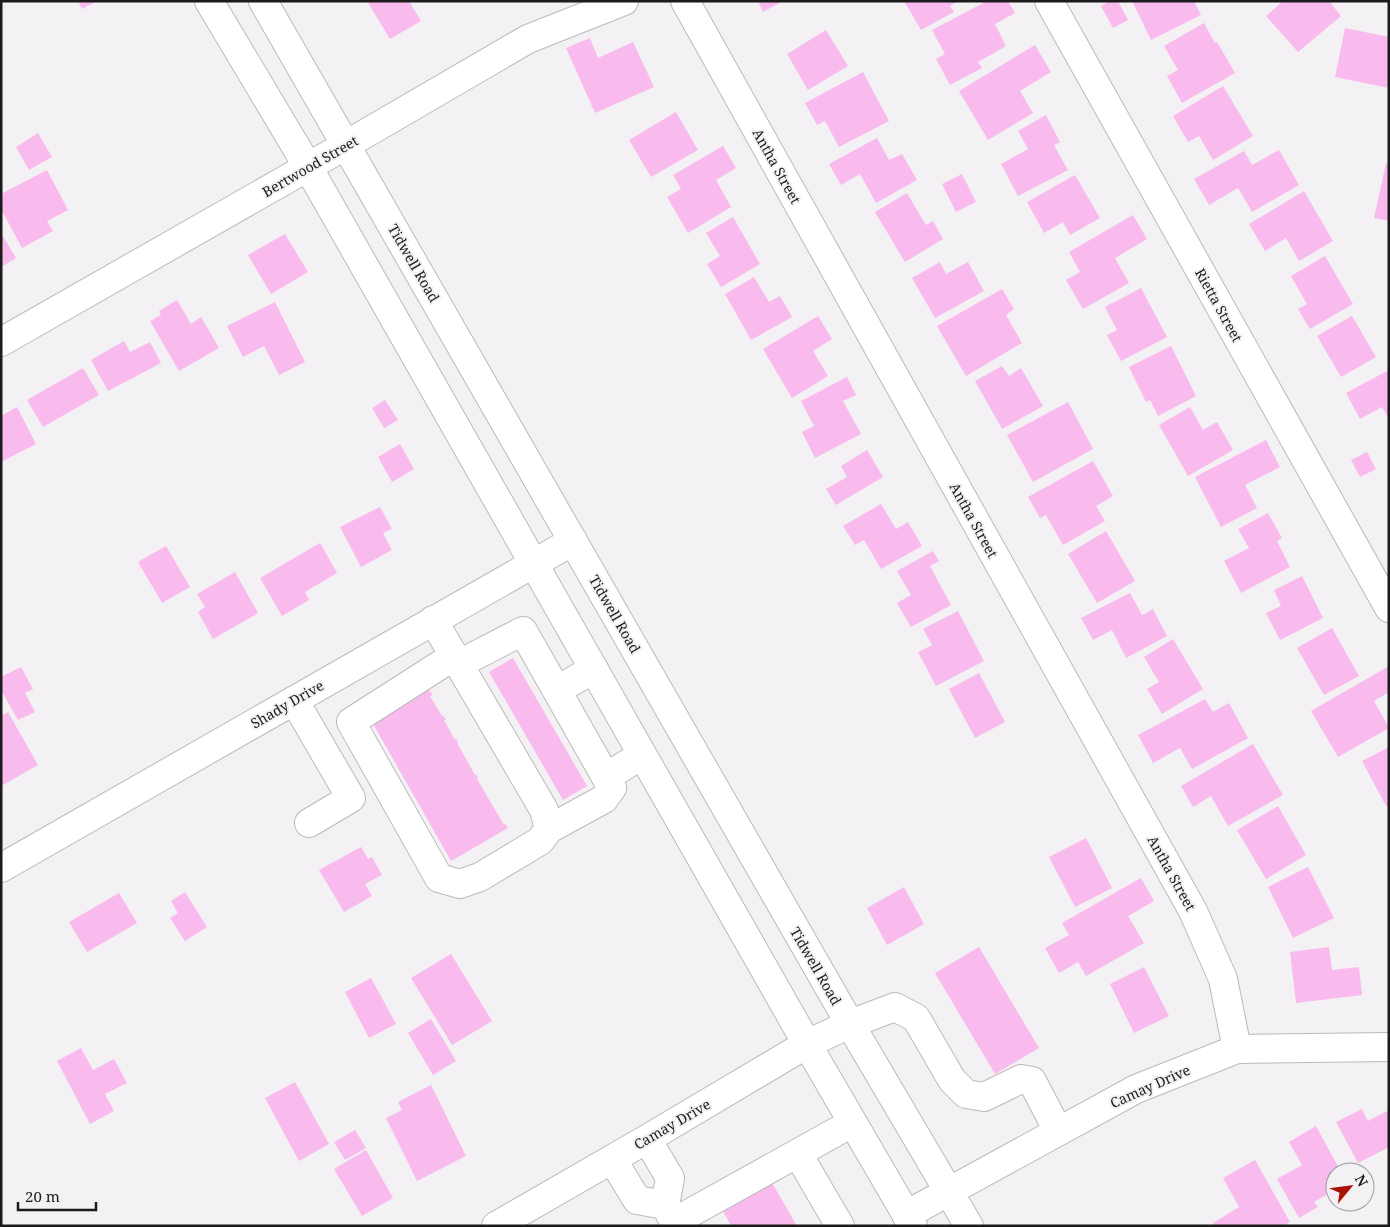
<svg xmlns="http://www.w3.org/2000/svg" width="1390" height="1227" font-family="'Noto Serif',serif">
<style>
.building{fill:#f9baee}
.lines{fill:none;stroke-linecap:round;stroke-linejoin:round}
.minor-casing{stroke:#bbb9bc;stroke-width:30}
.major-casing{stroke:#bbb9bc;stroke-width:30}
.minor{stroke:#fff;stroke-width:28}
.major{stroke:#fff;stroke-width:28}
.labels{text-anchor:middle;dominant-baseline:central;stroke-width:4;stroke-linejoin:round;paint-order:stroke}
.street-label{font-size:14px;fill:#1c1b1c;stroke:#f3f1f4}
</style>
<rect width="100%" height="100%" fill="#f3f1f4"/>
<path class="building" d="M 78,1 L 97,1 L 82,9 Z
M 367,1 L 409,1 L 421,21 L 390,39 Z
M 758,1 L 783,1 L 763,12 Z
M 904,1 L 958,1 L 950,6 L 954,12 L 921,30 Z
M 987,1 L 1008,1 L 1015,13 L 995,24 L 1006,46 L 978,62 L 982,68 L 950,85 L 936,59 L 945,54 L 932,30 Z
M 1110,1 L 1118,1 L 1128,20 L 1113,28 L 1101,6 Z
M 1132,1 L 1194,1 L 1201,15 L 1151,40 Z
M 1283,1 L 1329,1 L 1341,16 L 1298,52 L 1266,16 Z
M 1204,23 L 1215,43 L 1217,42 L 1235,73 L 1182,103 L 1167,76 L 1178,70 L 1164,46 Z
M 1345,28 L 1389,37 L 1389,88 L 1335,77 Z
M 826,30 L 848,66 L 808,90 L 787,54 Z
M 590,38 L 598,58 L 633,42 L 654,87 L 595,113 L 566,48 Z
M 1035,45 L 1051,72 L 1020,91 L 1033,113 L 988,140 L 959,91 Z
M 863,72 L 889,121 L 839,147 L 825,121 L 817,125 L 805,103 Z
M 1223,86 L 1253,136 L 1213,160 L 1199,136 L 1188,142 L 1173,116 Z
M 676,112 L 698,150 L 651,177 L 629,140 Z
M 1046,115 L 1060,142 L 1054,145 L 1068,170 L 1018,196 L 1001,164 L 1028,149 L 1018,131 Z
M 38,133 L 52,157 L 29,170 L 16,147 Z
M 877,138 L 889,160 L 902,154 L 917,180 L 876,203 L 860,174 L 841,185 L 829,164 Z
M 723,146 L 736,168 L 716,180 L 731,207 L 688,233 L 667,197 L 681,189 L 673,175 Z
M 1279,150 L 1299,185 L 1252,212 L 1238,188 L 1209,205 L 1194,179 L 1244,151 L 1252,165 Z
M 1386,163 L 1389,164 L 1389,221 L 1374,218 Z
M 47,170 L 68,210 L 47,221 L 53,231 L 22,248 L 1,209 L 1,194 Z
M 962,174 L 976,202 L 956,212 L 942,184 Z
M 1075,175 L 1100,218 L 1070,235 L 1063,222 L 1044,233 L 1027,202 Z
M 1304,191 L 1333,241 L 1299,261 L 1286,238 L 1265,251 L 1249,224 Z
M 907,193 L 926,225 L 933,221 L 943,239 L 905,262 L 875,212 Z
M 1133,215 L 1147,239 L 1115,258 L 1129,283 L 1083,309 L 1066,280 L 1080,272 L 1069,252 Z
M 733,217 L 760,264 L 721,287 L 707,264 L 720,256 L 706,233 Z
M 1,233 L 16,258 L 1,267 Z
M 285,234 L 308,272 L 271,294 L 248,255 Z
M 1325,256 L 1353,304 L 1310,329 L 1298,309 L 1307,304 L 1291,276 Z
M 940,262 L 946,274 L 968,262 L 984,291 L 935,318 L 912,278 Z
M 754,277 L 769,302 L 780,296 L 792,317 L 751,340 L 725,294 Z
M 1141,288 L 1167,337 L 1121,361 L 1107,335 L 1117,330 L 1105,307 Z
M 1002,289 L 1014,309 L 1006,315 L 1022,343 L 966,376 L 937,326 Z
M 177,300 L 191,324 L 201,317 L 219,348 L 179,371 L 150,321 L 161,315 L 159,311 Z
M 275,302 L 305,362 L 279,375 L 264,346 L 243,357 L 227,326 Z
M 818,316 L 832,339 L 813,351 L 828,376 L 792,398 L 763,349 Z
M 1352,316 L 1376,357 L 1341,377 L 1317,336 Z
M 124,341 L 130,352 L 150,342 L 161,363 L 108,391 L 91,360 Z
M 1171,346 L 1196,396 L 1158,416 L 1150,400 L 1146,402 L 1129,367 Z
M 1002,366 L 1009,376 L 1021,368 L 1043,406 L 1002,429 L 975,381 Z
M 83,368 L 99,395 L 43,427 L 27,400 Z
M 1389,370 L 1389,419 L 1382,407 L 1360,419 L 1346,393 Z
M 847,377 L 856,395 L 843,401 L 861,434 L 815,458 L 802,432 L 814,426 L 801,401 Z
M 385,400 L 398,420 L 384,428 L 372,408 Z
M 1068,402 L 1093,449 L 1033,482 L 1007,435 Z
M 17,407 L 36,444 L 1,462 L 1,416 Z
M 1190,407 L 1203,430 L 1217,422 L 1233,450 L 1188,476 L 1159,425 Z
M 1266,440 L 1280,467 L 1245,485 L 1257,508 L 1221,527 L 1195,477 Z
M 400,444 L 414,469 L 392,482 L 378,457 Z
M 867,450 L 883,477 L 836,505 L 826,489 L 847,477 L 841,466 Z
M 1367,452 L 1376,469 L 1360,477 L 1351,460 Z
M 1093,461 L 1113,496 L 1096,506 L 1105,521 L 1063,545 L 1046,515 L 1040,518 L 1028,497 Z
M 881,504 L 896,529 L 908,522 L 922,546 L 881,569 L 864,540 L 855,545 L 843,526 Z
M 380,507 L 392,529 L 383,533 L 392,550 L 361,567 L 340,527 Z
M 1268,513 L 1282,538 L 1277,541 L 1290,567 L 1241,593 L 1224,561 L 1249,548 L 1238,529 Z
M 1106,531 L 1135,581 L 1097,603 L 1068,554 Z
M 320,543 L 337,573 L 305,592 L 309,600 L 282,616 L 260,578 Z
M 166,546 L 190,587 L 162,603 L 138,562 Z
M 933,551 L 939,561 L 930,566 L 951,605 L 911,627 L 897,603 L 911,595 L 897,571 Z
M 235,572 L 258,613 L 213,639 L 198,612 L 205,607 L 197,594 Z
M 1302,576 L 1323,618 L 1280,640 L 1266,613 L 1281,606 L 1274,590 Z
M 1130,593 L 1142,615 L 1153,609 L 1167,636 L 1126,658 L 1112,630 L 1093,640 L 1081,618 Z
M 958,611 L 984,661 L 936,686 L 918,652 L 932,645 L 923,629 Z
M 1332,628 L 1359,676 L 1324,695 L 1297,648 Z
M 1173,639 L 1203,689 L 1162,714 L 1147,689 L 1159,682 L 1144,657 Z
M 513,658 L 587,786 L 563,800 L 489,672 Z
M 1389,666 L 1389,692 L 1374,701 L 1389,728 L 1338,757 L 1311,711 Z
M 21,667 L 33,689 L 25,693 L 35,712 L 18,720 L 1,690 L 1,677 Z
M 979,673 L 1005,722 L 975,738 L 949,689 Z
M 429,690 L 433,695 L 430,696 L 442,716 L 443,715 L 446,720 L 444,720 L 455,740 L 456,738 L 458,743 L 457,743 L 475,775 L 476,774 L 478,778 L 477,779 L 504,825 L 505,824 L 508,828 L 451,861 L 372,722 Z
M 1205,699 L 1213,712 L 1229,703 L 1248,738 L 1192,769 L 1180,748 L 1153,763 L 1138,735 Z
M 8,712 L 38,765 L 1,786 L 1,716 Z
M 1253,744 L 1283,795 L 1228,826 L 1211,796 L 1193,807 L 1181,786 Z
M 1389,747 L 1389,805 L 1386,806 L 1362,761 Z
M 1278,806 L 1306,855 L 1266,879 L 1237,830 Z
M 1086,838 L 1112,888 L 1075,907 L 1049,857 Z
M 361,847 L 368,859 L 372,857 L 382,875 L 365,884 L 372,896 L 344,912 L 319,870 Z
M 1308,867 L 1334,918 L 1293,938 L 1268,887 Z
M 1141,878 L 1154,901 L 1128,916 L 1144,943 L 1086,976 L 1078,962 L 1059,973 L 1045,948 L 1069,935 L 1062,923 Z
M 904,887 L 924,924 L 887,945 L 867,908 Z
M 185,892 L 207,927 L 185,941 L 170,918 L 178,913 L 171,901 Z
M 119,893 L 137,923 L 87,952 L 69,922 Z
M 979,947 L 1039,1048 L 995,1074 L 935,973 Z
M 1329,947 L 1332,970 L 1359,967 L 1362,995 L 1296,1003 L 1290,952 Z
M 451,954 L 492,1021 L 452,1045 L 411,978 Z
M 1144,967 L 1169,1016 L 1134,1033 L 1110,984 Z
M 371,978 L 396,1024 L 369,1038 L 345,992 Z
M 431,1019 L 456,1061 L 433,1075 L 408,1033 Z
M 81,1048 L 93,1070 L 114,1059 L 127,1083 L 105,1094 L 114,1111 L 90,1124 L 57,1061 Z
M 295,1082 L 329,1144 L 299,1161 L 265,1098 Z
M 431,1085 L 466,1156 L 417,1181 L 386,1118 L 402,1110 L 398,1102 Z
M 1362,1109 L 1368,1121 L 1389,1110 L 1389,1147 L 1358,1163 L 1336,1122 Z
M 1316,1126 L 1341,1172 L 1335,1172 L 1335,1190 L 1314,1202 L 1318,1207 L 1299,1218 L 1277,1179 L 1302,1165 L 1289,1142 Z
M 355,1130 L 366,1148 L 345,1160 L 334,1142 Z
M 366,1150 L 393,1198 L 362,1216 L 334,1169 Z
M 1255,1160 L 1290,1222 L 1284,1226 L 1214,1226 L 1213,1223 L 1239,1207 L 1223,1178 Z
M 771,1181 L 797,1226 L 731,1226 L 722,1209 Z"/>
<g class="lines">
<g class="minor-casing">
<path id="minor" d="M 685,1 L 1193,911 L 1223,979 L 1237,1049
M 1049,1 L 1389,608
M 1,342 L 308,167 L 528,39 L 624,1
M 433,620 L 544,810 L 549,829 L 540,841 L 480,877 L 460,884 L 439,878 L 351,722 L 454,656
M 459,664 L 523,631 L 612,788 L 604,799 L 549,829
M 557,690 L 594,669
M 294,700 L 351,798 L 309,823
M 606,777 L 642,755
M 1,868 L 573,541
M 647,1139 L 670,1178 L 665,1205 L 674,1222 L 852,1123
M 798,1154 L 840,1226
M 612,1159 L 637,1200 L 665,1205
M 906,1215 L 1136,1089 L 1237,1049 L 1389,1047
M 496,1226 L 647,1139 L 807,1044 L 850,1024 L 895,1007 L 916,1018 L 952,1080 L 966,1094 L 984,1097 L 1021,1079 L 1032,1081 L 1058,1131"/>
</g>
<g class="major-casing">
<path id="major" d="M 209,1 L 308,167 L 807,1044 L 913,1226
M 263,1 L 850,1024 L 969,1226"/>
</g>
<use href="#minor" class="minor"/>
<use href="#major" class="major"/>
</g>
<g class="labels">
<g class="street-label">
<text transform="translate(310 166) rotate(-30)">Bertwood Street</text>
<text transform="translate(777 166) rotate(61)">Antha Street</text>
<text transform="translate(414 263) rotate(60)">Tidwell Road</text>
<text transform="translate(1219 305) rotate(61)">Rietta Street</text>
<text transform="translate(974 520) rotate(61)">Antha Street</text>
<text transform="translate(615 614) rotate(60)">Tidwell Road</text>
<text transform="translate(287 704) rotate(-30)">Shady Drive</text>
<text transform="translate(1172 873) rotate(61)">Antha Street</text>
<text transform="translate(816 966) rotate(60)">Tidwell Road</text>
<text transform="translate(1150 1086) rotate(-24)">Camay Drive</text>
<text transform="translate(672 1124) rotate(-30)">Camay Drive</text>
</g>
</g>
<rect width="1390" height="1227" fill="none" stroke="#1c1b1c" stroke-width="5"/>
<g transform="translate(1350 1187) rotate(61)"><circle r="24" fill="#f3f1f4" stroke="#9d9b9e"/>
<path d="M0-4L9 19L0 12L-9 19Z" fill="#a71404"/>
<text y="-8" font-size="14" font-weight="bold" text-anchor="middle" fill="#1c1b1c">N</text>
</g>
<path d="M18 1202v8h78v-8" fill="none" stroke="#1c1b1c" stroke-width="2.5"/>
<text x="25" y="1202" font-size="15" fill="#1c1b1c" stroke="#f3f1f4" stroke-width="4" paint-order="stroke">20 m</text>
</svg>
